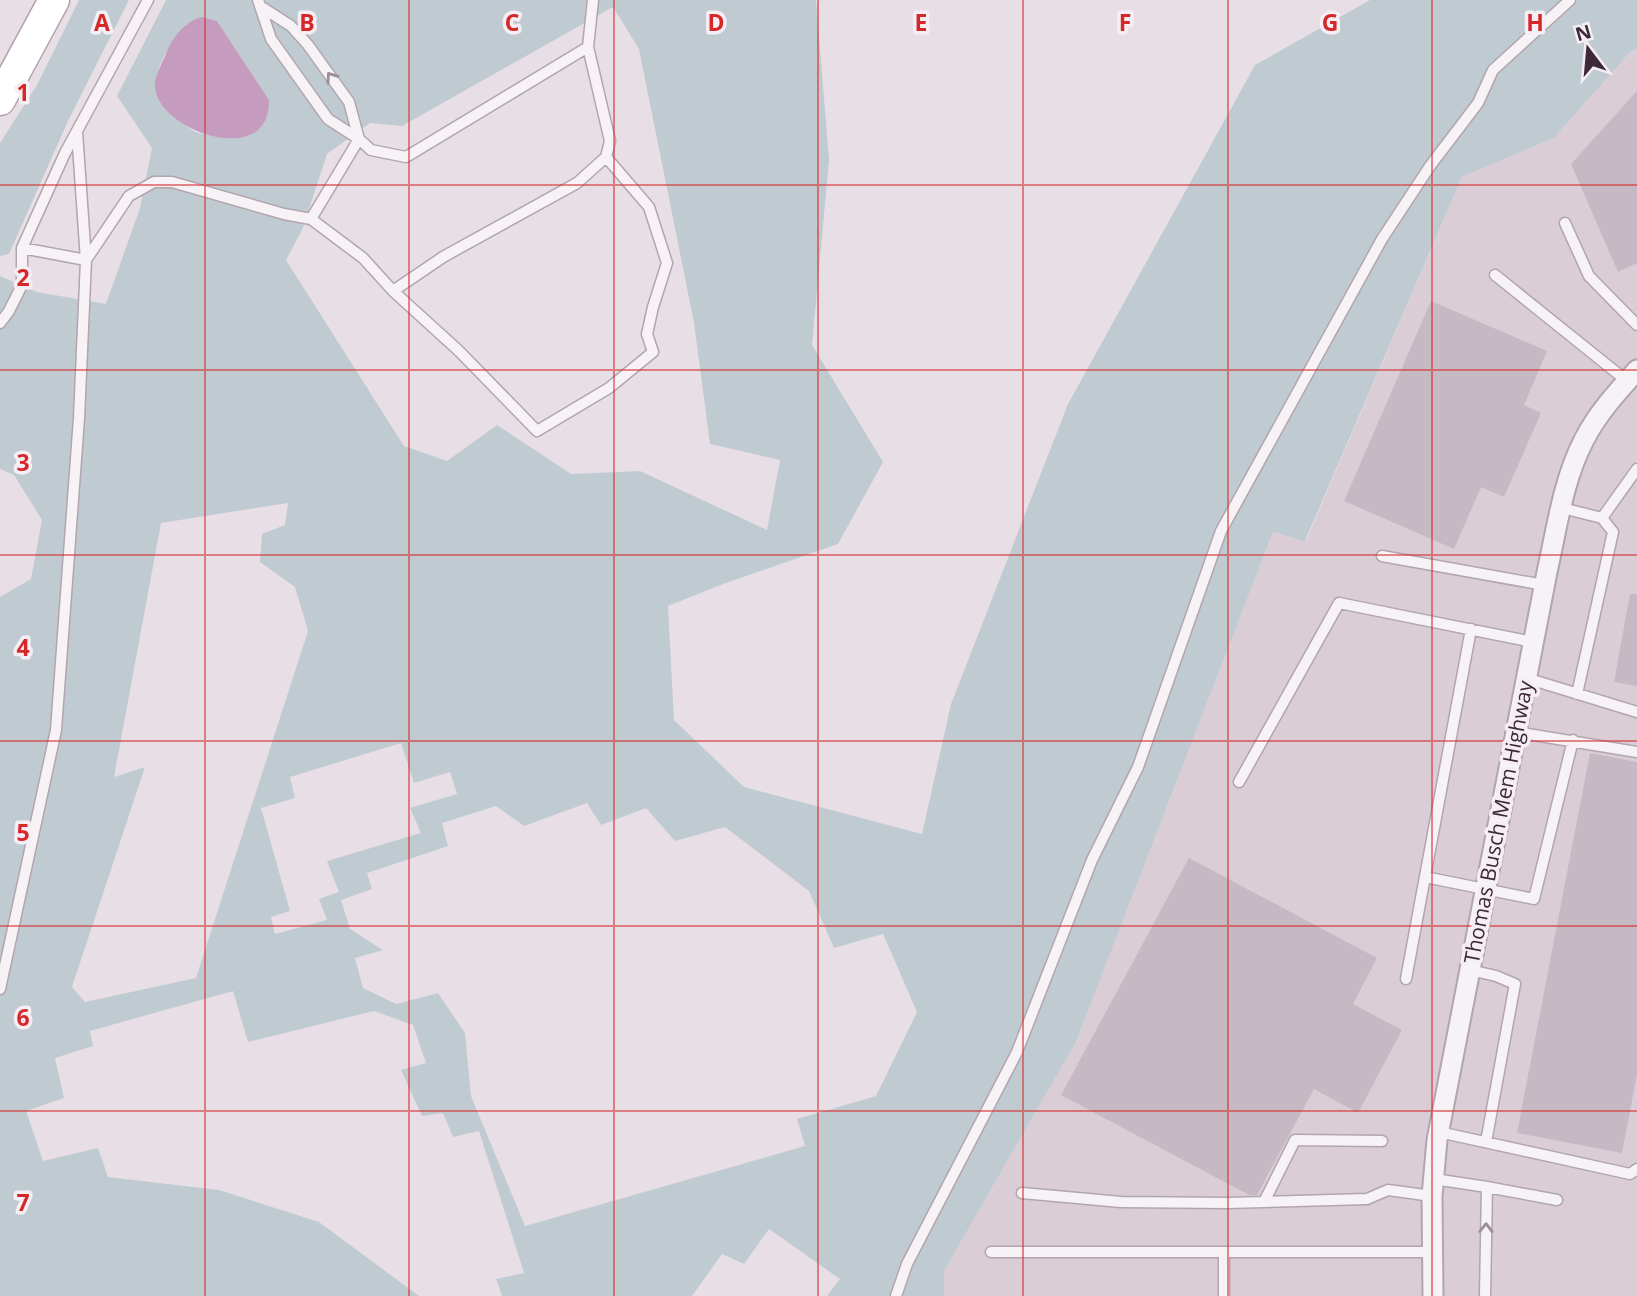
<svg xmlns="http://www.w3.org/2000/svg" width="1637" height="1296" font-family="'Open Sans',sans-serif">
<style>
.built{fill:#dacdd6}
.green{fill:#c0cbd1;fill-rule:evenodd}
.water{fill:#c69bc0}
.building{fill:#c7b9c4}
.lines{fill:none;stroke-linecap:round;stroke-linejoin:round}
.lane-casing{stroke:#b2a5af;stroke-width:13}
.street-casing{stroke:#b2a5af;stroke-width:23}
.primary-casing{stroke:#b39fae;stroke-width:33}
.lane{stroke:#f6f2f5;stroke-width:10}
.street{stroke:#f6f2f5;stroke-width:19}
.primary{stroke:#fff;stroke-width:30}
.oneway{stroke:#9a8e97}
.grid{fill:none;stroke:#d62828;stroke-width:2;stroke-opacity:0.55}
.labels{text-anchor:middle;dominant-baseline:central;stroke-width:7;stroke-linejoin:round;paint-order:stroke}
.street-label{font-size:21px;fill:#3e2939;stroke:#f5eef4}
.grid-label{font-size:23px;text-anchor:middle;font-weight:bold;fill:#d62828;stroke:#f5eef4;stroke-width:7;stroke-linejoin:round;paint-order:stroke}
</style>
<rect width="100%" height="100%" fill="#e8dfe6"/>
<path class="built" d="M 1637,48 L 1637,1296 L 944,1296 L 944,1271 L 1076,1042 L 1273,532 L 1306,541 L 1462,177 L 1554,138 L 1631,51 Z"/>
<path class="green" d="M 79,0 L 129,0 L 68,121 L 9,254 L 0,256 L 0,143 L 37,85 Z
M 166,0 L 816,0 L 829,160 L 812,345 L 883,462 L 838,544 L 723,584 L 668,606 L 674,720 L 744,787 L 922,834 L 951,704 L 1068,404 L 1255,65 L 1370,0 L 1637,0 L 1637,48 L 1631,51 L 1554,138 L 1462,177 L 1305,541 L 1273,532 L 1076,1042 L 944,1271 L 944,1296 L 827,1296 L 840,1279 L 769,1229 L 744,1264 L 722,1254 L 692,1296 L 502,1296 L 496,1279 L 524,1273 L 479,1131 L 453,1137 L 443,1113 L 422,1116 L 401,1070 L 426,1063 L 413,1025 L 374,1011 L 248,1042 L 233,991 L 90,1031 L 93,1046 L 55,1058 L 64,1098 L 26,1111 L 43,1161 L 98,1148 L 108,1177 L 219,1190 L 319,1222 L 419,1296 L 0,1296 L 0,597 L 31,579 L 42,520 L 14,475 L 0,469 L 0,276 L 37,292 L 106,304 L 140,208 L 152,148 L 117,96 ZM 613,7 L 639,49 L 694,323 L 710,444 L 780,460 L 767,530 L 640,471 L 571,474 L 497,425 L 447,461 L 404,446 L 286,260 L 302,230 L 327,154 L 370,123 L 402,126 ZM 217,21 L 269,100 L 269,108 L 258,129 C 245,130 209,135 198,133 C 192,131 185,124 180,120 C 138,91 160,56 187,24 ZM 288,503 L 285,525 L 262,534 L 260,562 L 295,587 L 308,631 L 196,978 L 85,1002 L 72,987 L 145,767 L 114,777 L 161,523 ZM 401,743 L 414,783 L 450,772 L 457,794 L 410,808 L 421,833 L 327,861 L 339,892 L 319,899 L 327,920 L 275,934 L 271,917 L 290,911 L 261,808 L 295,798 L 290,777 ZM 587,803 L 601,825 L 646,808 L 675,841 L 725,827 L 809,891 L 834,948 L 883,934 L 917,1012 L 876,1096 L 797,1119 L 805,1146 L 525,1226 L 471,1096 L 465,1033 L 438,993 L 396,1004 L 363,988 L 355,958 L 383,950 L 350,929 L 341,900 L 372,889 L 367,873 L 448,846 L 442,823 L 496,806 L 524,826 Z"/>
<path class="water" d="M 202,17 L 217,21 L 269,100 C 271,171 154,130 155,85 C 155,75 162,63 166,54 C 172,38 185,21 202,17 Z"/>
<path class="building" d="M 1637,91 L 1637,263 L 1618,272 L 1571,164 Z
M 1431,301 L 1547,351 L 1524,405 L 1541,413 L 1504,497 L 1481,487 L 1454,549 L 1344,501 Z
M 1630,594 L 1637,594 L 1637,686 L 1614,682 Z
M 1590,753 L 1637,762 L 1637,1074 L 1622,1153 L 1517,1133 Z
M 1189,858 L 1377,958 L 1353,1004 L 1402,1030 L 1358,1113 L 1314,1089 L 1257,1195 L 1249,1195 L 1061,1095 Z"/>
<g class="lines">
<g class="lane-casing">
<path id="lane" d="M 258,0 L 271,39 L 328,119 L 359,139 L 371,150 L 406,157 L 588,47
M 263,8 L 291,26 L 308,45 L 349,102 L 359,139 L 311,219
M 1565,223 L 1589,276 L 1637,325
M 22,248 L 86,260 L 129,196 L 154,182 L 172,182 L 284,214 L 311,219 L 363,258 L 393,291 L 459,351 L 537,431 L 609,388 L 653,352 L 647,334 L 653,307 L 667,263 L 649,207 L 606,157
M 1495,275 L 1627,381
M 393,291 L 443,257 L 577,183 L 606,157 L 610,141 L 588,47 L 593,0
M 0,323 L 9,311 L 22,285 L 22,248 L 65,153 L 148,0
M 1562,508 L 1602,518 L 1637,469
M 1382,556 L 1544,585
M 1526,678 L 1637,712
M 1577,694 L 1613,532 L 1602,518
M 1516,732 L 1637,752
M 1239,782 L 1339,603 L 1533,642
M 1425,877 L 1534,899 L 1573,740
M 1470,970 L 1496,976 L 1515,984 L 1486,1142
M 1406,979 L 1471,629
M 0,989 L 56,730 L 79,418 L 86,260 L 77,132
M 1439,1132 L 1630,1174 L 1637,1169
M 1434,1179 L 1487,1187 L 1485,1296
M 1487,1187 L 1557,1200
M 1022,1193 L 1121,1202 L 1228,1203 L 1367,1199 L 1388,1190 L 1432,1196
M 1264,1202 L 1295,1140 L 1382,1141
M 991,1252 L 1224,1252
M 896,1296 L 907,1264 L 1017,1052 L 1092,860 L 1138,767 L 1221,531 L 1382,239 L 1430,166 L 1478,103 L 1493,70 L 1570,0
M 1224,1296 L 1224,1252 L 1432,1252"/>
</g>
<g class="street-casing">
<path id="street" d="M 1433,1296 L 1432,1196 L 1437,1140 L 1547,572 C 1557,528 1563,480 1584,440 C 1597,414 1618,391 1637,370"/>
</g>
<g class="primary-casing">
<path id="primary" d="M 0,100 L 54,0"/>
</g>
<use href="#lane" class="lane"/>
<use href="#street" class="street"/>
<use href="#primary" class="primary"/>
</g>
<defs><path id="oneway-chevron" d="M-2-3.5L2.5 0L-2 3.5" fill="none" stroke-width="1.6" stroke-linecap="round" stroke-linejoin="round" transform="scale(1.75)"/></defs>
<g class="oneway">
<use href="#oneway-chevron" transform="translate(331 77) rotate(-125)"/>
<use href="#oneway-chevron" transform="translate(1486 1228) rotate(-89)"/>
</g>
<path class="grid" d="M 205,0 L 205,1296M 409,0 L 409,1296M 614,0 L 614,1296M 818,0 L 818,1296M 1023,0 L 1023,1296M 1228,0 L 1228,1296M 1432,0 L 1432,1296M 0,185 L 1637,185M 0,370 L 1637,370M 0,555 L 1637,555M 0,741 L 1637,741M 0,926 L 1637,926M 0,1111 L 1637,1111"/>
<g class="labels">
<g class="street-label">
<text transform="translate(1498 822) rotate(-79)">Thomas Busch Mem Highway</text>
</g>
</g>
<g class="grid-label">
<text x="102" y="31">A</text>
<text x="307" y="31">B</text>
<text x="512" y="31">C</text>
<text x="716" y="31">D</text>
<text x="921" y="31">E</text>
<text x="1125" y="31">F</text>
<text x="1330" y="31">G</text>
<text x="1535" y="31">H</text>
<text x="23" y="101">1</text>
<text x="23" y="286">2</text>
<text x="23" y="471">3</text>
<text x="23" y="656">4</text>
<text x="23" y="841">5</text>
<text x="23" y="1026">6</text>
<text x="23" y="1211">7</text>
</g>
<g transform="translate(1588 49) rotate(344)" stroke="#f5eef4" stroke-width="5" paint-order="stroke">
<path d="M0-5L12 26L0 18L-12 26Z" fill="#3e2939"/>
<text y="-10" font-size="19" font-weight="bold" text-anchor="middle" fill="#3e2939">N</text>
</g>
</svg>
